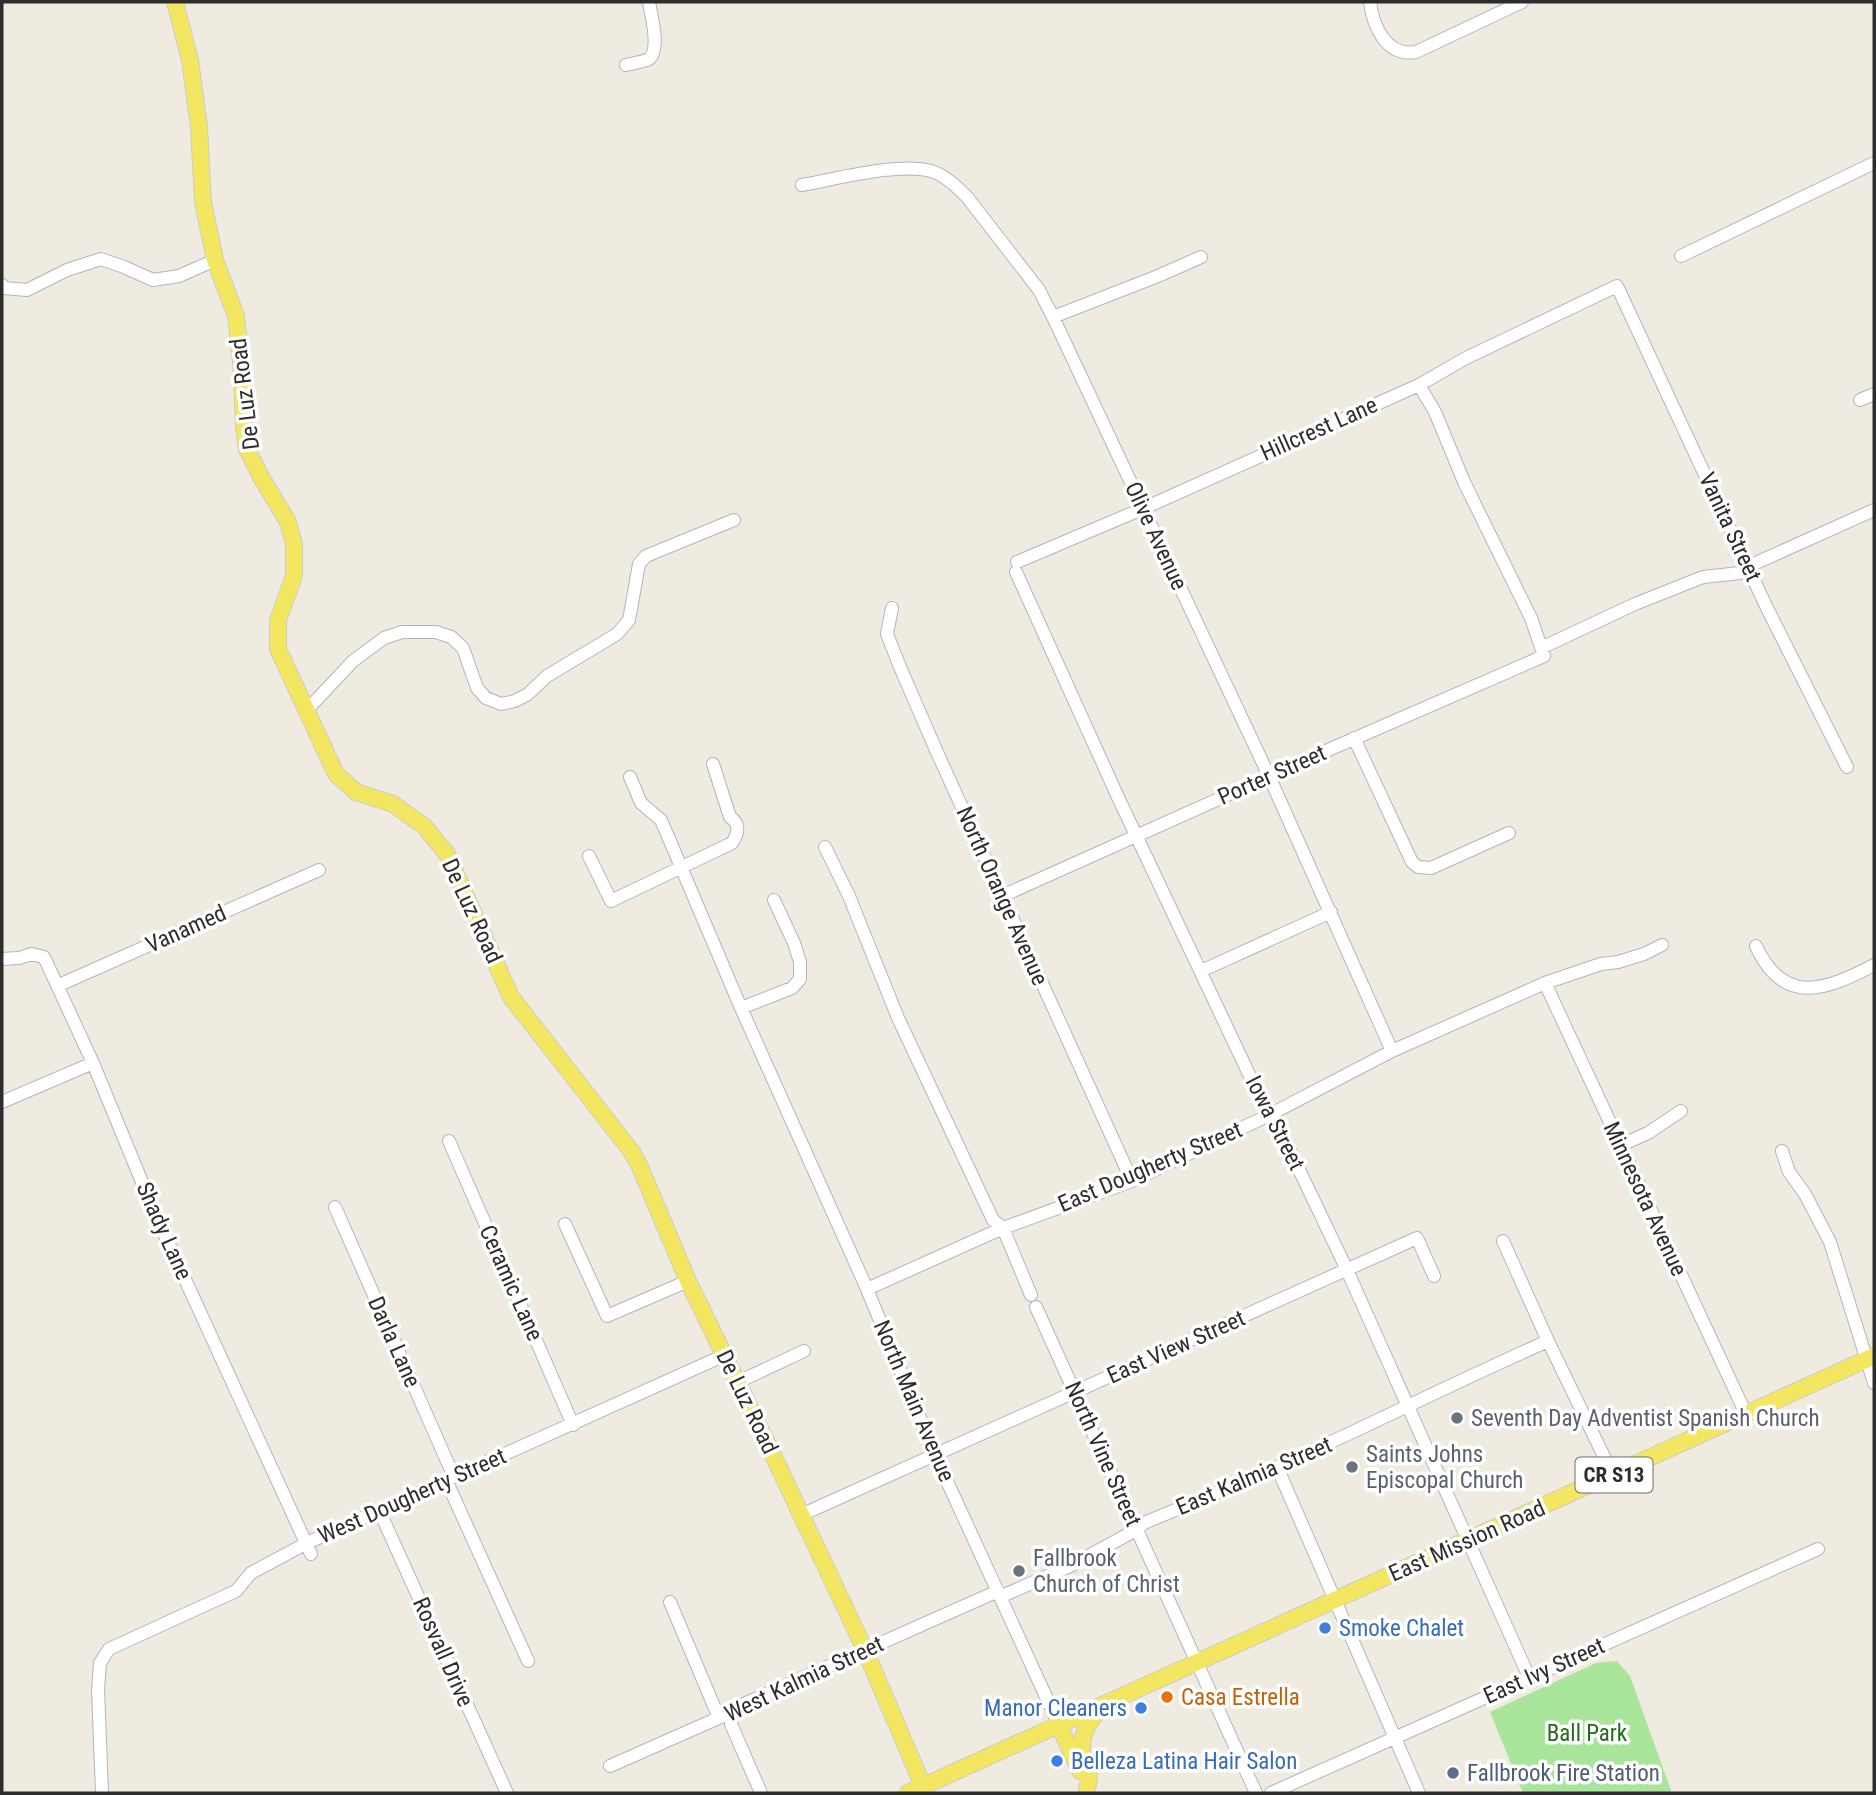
<svg xmlns="http://www.w3.org/2000/svg" width="1876" height="1795" font-family="'Roboto Condensed',sans-serif">
<style>
.park{fill:#aae59c}
.lines{fill:none;stroke-linecap:round;stroke-linejoin:round}
.minor-casing{stroke:#b3b4c1;stroke-width:14}
.major-casing{stroke:#cdcdcd;stroke-width:18}
.minor{stroke:#fff;stroke-width:12}
.major{stroke:#f3e761;stroke-width:16}
.worship-dot{fill:#6b7280;stroke:#fff;stroke-width:2.5}
.shop-dot{fill:#3f7fe0;stroke:#fff;stroke-width:2.5}
.food-dot{fill:#e8710a;stroke:#fff;stroke-width:2.5}
.service-dot{fill:#5c6f8a;stroke:#fff;stroke-width:2.5}
.labels{text-anchor:middle;dominant-baseline:central;stroke-width:7;stroke-linejoin:round;paint-order:stroke}
.shield{fill:#fff;stroke:#6c6c6c;stroke-width:2}
.shield-label{font-size:21px;font-weight:bold;fill:#2d2d2d}
.street-label{font-size:23px;fill:#2d2d2d;stroke:#fff}
.worship-label{font-size:23px;fill:#5b616d;stroke:#fff;text-anchor:start}
.shop-label{font-size:23px;fill:#366cbe;stroke:#fff;text-anchor:start}
.food-label{font-size:23px;fill:#c56008;stroke:#fff;text-anchor:start}
.park-label{font-size:23px;fill:#1f6d1a;stroke:#fff}
.service-label{font-size:23px;fill:#4e5e75;stroke:#fff;text-anchor:start}
</style>
<rect width="100%" height="100%" fill="#efebe0"/>
<path class="park" d="M 1617,1661 L 1630,1676 L 1672,1793 L 1523,1793 L 1490,1712 L 1596,1663 Z"/>
<g class="lines">
<g class="minor-casing">
<path id="minor" d="M 1370,2 C 1373,26 1386,57 1416,52 L 1522,2
M 626,65 C 633,63 643,62 649,59 C 661,49 651,15 649,2
M 802,185 C 837,179 898,162 931,171 C 945,175 957,187 967,197 L 1039,290 L 1053,317 L 1269,776 L 1392,1051
M 1681,256 L 1874,163
M 2,285 L 4,288 L 27,290 L 67,270 L 101,259 L 124,267 L 153,280 L 179,276 L 215,260
M 1053,317 L 1158,276 L 1201,257
M 1860,400 L 1874,394
M 1017,562 L 1142,509 L 1419,385 L 1466,358 L 1617,286 L 1766,606 L 1847,767
M 1749,566 L 1874,510
M 1016,572 L 1117,795 L 1256,1089 L 1283,1136 L 1347,1270 L 1529,1677
M 892,608 L 887,634 L 900,667 L 936,750 L 1132,1181
M 1541,648 L 1635,604 L 1703,577 L 1740,573 L 1749,570
M 306,711 L 353,661 L 384,638 L 402,632 L 436,632 L 451,637 L 463,648 L 477,688 L 486,698 L 501,704 L 515,701 L 528,694 L 547,676 L 617,634 L 629,620 L 639,564 L 646,556 L 734,520
M 1354,738 L 1412,862 L 1418,867 L 1431,868 L 1509,833
M 630,777 L 641,803 L 661,820 L 741,1008 L 867,1289 L 935,1455 L 1059,1725
M 825,847 L 849,896 L 898,1018 L 993,1220 L 1003,1228 L 1031,1295
M 589,856 L 611,901 L 732,843 C 738,834 741,824 730,817 L 713,764
M 1002,896 L 1335,747 L 1544,656 L 1531,618 L 1464,482 L 1435,412 L 1419,385
M 1756,946 C 1784,1007 1826,990 1874,965
M 2,959 L 19,958 L 32,954 L 44,957 L 93,1063 L 156,1216 L 311,1554
M 1201,971 L 1331,912
M 1545,983 L 1746,1414
M 60,991 L 59,985 L 319,870
M 741,1008 L 792,988 L 800,979 L 800,962 L 794,943 L 774,900
M 2,1102 L 93,1063
M 449,1141 L 573,1425
M 1621,1145 L 1648,1133 L 1681,1111
M 1782,1151 L 1789,1172 L 1805,1194 L 1830,1242 L 1874,1383
M 335,1207 L 454,1477
M 565,1224 L 607,1316 L 688,1281
M 1503,1241 L 1548,1341 L 1613,1475
M 867,1289 L 1003,1228 L 1132,1181 L 1271,1114 L 1392,1051 L 1545,983 L 1601,964 L 1618,962 L 1644,954 L 1662,945
M 1036,1307 L 1256,1793
M 738,1382 L 804,1351
M 1277,1467 L 1419,1793
M 446,1480 L 528,1661
M 379,1510 L 507,1793
M 801,1515 L 1417,1238 L 1434,1276
M 1000,1597 L 1070,1566 L 1136,1530 L 1144,1523 C 1189,1504 1233,1487 1277,1467 C 1368,1426 1457,1381 1548,1341
M 670,1602 L 719,1718
M 732,1712 L 731,1724 L 761,1793
M 610,1766 L 732,1712 L 746,1703 L 998,1591
M 102,1793 L 98,1689 L 100,1663 L 109,1649 L 236,1591 L 251,1573 L 307,1543 L 725,1355
M 1271,1793 L 1818,1549"/>
</g>
<g class="major-casing">
<path id="major" d="M 175,2 L 190,60 L 199,127 L 203,202 L 215,260 L 236,316 L 241,361 L 244,426 L 247,449 L 261,477 L 288,522 L 294,544 L 294,576 L 278,620 L 278,649 L 336,774 L 356,792 L 393,804 L 424,826 L 447,854 L 511,997 L 632,1152 L 640,1167 L 688,1281 L 772,1453 L 865,1650 L 923,1786
M 1059,1725 L 1080,1771
M 1087,1788 C 1092,1773 1086,1769 1083,1755 C 1079,1736 1088,1723 1100,1710
M 908,1793 L 1874,1356"/>
</g>
<use href="#minor" class="minor"/>
<use href="#major" class="major"/>
</g>
<g class="worship-dot">
<circle cx="1457" cy="1418" r="7"/>
<circle cx="1352" cy="1467" r="7"/>
<circle cx="1019" cy="1571" r="7"/>
</g>
<g class="shop-dot">
<circle cx="1325" cy="1628" r="7"/>
<circle cx="1141" cy="1708" r="7"/>
<circle cx="1057" cy="1761" r="7"/>
</g>
<circle class="food-dot" cx="1167" cy="1697" r="7"/>
<circle class="service-dot" cx="1453" cy="1773" r="7"/>
<g class="labels">
<rect class="shield" x="1575.5" y="1457.5" width="77" height="35" rx="5"/>
<g class="shield-label">
<text x="1614" y="1475">CR S13</text>
</g>
<g class="street-label">
<text transform="translate(245 394) rotate(-97)">De Luz Road</text>
<text transform="translate(1319 429) rotate(-24)">Hillcrest Lane</text>
<text transform="translate(1730 527) rotate(65)">Vanita Street</text>
<text transform="translate(1156 536) rotate(65)">Olive Avenue</text>
<text transform="translate(1272 775) rotate(-24)">Porter Street</text>
<text transform="translate(1002 896) rotate(66)">North Orange Avenue</text>
<text transform="translate(472 911) rotate(65)">De Luz Road</text>
<text transform="translate(186 929) rotate(-24)">Vanamed</text>
<text transform="translate(1275 1123) rotate(63)">Iowa Street</text>
<text transform="translate(1150 1167) rotate(-23)">East Dougherty Street</text>
<text transform="translate(1645 1199) rotate(65)">Minnesota Avenue</text>
<text transform="translate(164 1231) rotate(66)">Shady Lane</text>
<text transform="translate(511 1283) rotate(66)">Ceramic Lane</text>
<text transform="translate(394 1342) rotate(66)">Darla Lane</text>
<text transform="translate(1176 1347) rotate(-24)">East View Street</text>
<text transform="translate(914 1401) rotate(67)">North Main Avenue</text>
<text transform="translate(747 1402) rotate(64)">De Luz Road</text>
<text transform="translate(1103 1454) rotate(66)">North Vine Street</text>
<text transform="translate(1254 1476) rotate(-23)">East Kalmia Street</text>
<text transform="translate(412 1496) rotate(-24)">West Dougherty Street</text>
<text transform="translate(1467 1541) rotate(-24)">East Mission Road</text>
<text transform="translate(443 1652) rotate(66)">Rosvall Drive</text>
<text transform="translate(1544 1671) rotate(-24)">East Ivy Street</text>
<text transform="translate(804 1679) rotate(-25)">West Kalmia Street</text>
</g>
<g class="worship-label">
<text x="1471" y="1418">Seventh Day Adventist Spanish Church</text>
<text x="1366" y="1454">Saints Johns<tspan x="1366" dy="26">Episcopal Church</tspan></text>
<text x="1033" y="1558">Fallbrook<tspan x="1033" dy="26">Church of Christ</tspan></text>
</g>
<g class="shop-label">
<text x="1339" y="1628">Smoke Chalet</text>
<text x="1127" y="1708" text-anchor="end">Manor Cleaners</text>
<text x="1071" y="1761">Belleza Latina Hair Salon</text>
</g>
<g class="food-label">
<text x="1181" y="1697">Casa Estrella</text>
</g>
<g class="park-label">
<text x="1587" y="1733">Ball Park</text>
</g>
<g class="service-label">
<text x="1467" y="1773">Fallbrook Fire Station</text>
</g>
</g>
<rect width="1876" height="1795" fill="none" stroke="#2d2d2d" stroke-width="7"/>
</svg>
